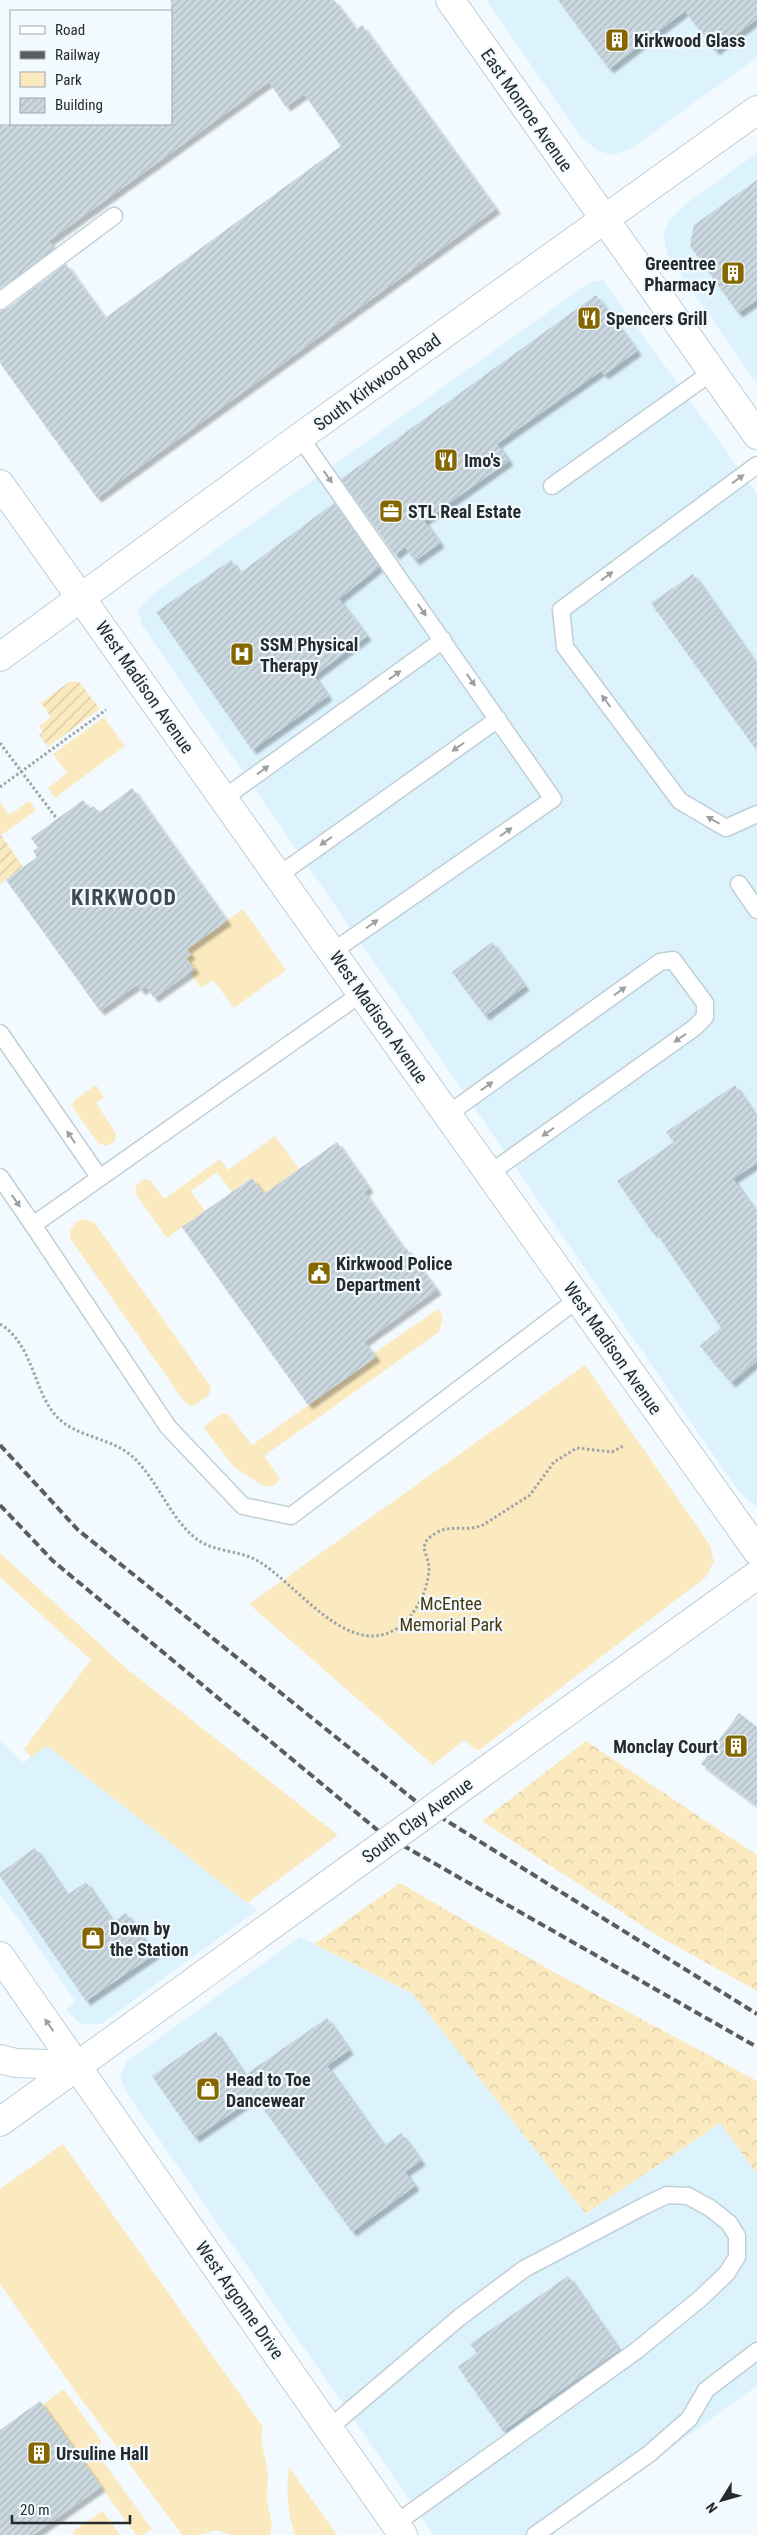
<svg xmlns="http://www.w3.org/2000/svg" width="757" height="2535" font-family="'Roboto Condensed',sans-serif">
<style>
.built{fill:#dcf2fd}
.green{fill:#fbeabf}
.forest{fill:url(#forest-crowns)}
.garden{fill:url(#garden-furrows)}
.building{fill:url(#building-hatch);filter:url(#shadow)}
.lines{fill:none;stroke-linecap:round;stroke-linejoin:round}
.service-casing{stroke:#c1cfd6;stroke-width:19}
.minor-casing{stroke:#c1cfd6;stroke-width:30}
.tertiary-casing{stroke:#c1cfd6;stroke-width:30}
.primary-casing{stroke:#c1cfd6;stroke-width:30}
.path{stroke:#9ea5a9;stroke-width:3;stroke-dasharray:2.5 2.5;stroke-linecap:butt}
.service{stroke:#fff;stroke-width:16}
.minor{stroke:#fff;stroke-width:28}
.tertiary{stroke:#fff;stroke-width:28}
.primary{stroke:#fff;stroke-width:28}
.rail{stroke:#575d60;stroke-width:4;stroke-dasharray:8 4;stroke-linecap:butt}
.tertiary-bridge-casing{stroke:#c1cfd6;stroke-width:30;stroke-linecap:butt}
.tertiary-bridge{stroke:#fff;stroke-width:28}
.oneway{fill:#9da0a0}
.labels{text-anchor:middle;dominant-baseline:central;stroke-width:4.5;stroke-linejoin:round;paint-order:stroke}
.poi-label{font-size:18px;font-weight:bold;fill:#252b2d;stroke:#f2faff;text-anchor:start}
.street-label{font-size:18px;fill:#252b2d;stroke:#f2faff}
.park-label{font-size:18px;fill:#47380e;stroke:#f2faff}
.district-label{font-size:22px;font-weight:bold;letter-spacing:1px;fill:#3d494f;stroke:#f2faff}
</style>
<defs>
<pattern id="forest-crowns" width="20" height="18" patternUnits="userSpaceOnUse" patternTransform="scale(1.25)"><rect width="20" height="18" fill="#fbeabf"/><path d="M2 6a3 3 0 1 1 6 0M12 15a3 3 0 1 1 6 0" fill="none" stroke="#d7c9a4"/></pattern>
<pattern id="garden-furrows" width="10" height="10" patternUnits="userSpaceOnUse" patternTransform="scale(1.25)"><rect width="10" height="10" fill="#fbeabf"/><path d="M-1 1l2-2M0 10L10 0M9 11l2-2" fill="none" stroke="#d7c9a4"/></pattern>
<pattern id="building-hatch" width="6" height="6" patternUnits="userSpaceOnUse" patternTransform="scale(1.25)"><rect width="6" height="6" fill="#cbd8e0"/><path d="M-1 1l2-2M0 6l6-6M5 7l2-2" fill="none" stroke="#aebac0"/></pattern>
<filter id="shadow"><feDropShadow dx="4.5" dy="4.5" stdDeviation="1" flood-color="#0004"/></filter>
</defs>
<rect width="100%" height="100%" fill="#f2faff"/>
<path class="built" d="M 486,0 L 757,0 L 757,57 L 632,148 L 613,155 L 598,151 L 581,137 Z
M 757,153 L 757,384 L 668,256 L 663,235 L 669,220 L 687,203 Z
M 603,280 L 757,494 L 757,1507 L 739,1492 L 142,625 L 138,610 L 152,595 L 590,282 Z
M 0,1741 L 23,1763 L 47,1745 L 257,1910 L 101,2024 L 81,2024 L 66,2009 L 76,2002 L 0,1893 Z
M 300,1937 L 413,1994 L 586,2214 L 720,2123 L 757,2174 L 757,2386 L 550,2535 L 434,2535 L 129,2096 L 120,2077 L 126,2062 Z"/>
<path class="green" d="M 104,717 L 125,746 L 55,798 L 48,788 L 67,773 L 53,754 Z
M 29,801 L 36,810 L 0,836 L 0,802 L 9,815 Z
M 243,909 L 286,970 L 234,1008 L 213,980 L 201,988 L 190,973 L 195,969 L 186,958 L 191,955 L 187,949 Z
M 96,1085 L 104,1097 L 96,1103 L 116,1133 L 115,1141 L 107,1146 L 98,1143 L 72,1106 L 74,1100 Z
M 275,1136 L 299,1169 L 264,1194 L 252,1178 L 232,1192 L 217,1172 L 191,1191 L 205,1211 L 167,1238 L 135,1193 L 136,1186 L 144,1179 L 150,1180 L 164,1199 L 220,1159 L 228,1170 Z
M 82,1219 L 94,1222 L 209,1384 L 211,1390 L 208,1396 L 193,1406 L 189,1405 L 183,1400 L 70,1238 C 70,1227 73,1224 82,1219 Z
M 438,1309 L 443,1316 L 439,1332 L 264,1456 L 280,1479 L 275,1485 L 265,1487 L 234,1467 L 204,1428 L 207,1424 L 223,1413 L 229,1415 L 252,1445 L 375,1358 L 373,1354 Z
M 585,1365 L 710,1545 L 714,1562 L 706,1577 L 478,1751 L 464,1740 L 433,1765 L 249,1604 Z
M 0,1553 L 127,1669 L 338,1835 L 247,1903 L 47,1746 L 31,1757 L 24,1749 L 91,1660 L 0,1577 Z
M 63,2144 L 263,2427 L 261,2439 L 268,2473 L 267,2500 L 272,2524 L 270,2535 L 232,2535 L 216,2530 L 199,2535 L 182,2535 L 65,2377 L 0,2284 L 0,2189 Z
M 64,2389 L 101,2441 L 99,2456 L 152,2529 L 143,2535 L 136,2535 L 42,2405 Z
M 289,2467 L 337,2535 L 295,2535 C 287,2511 286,2491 289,2467 Z
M 103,2511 L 120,2535 L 74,2535 L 72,2532 Z"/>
<path class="forest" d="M 586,1741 L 757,1855 L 757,1991 L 658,1936 L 482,1821 Z
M 400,1883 L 552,1971 L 757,2081 L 757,2174 L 720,2123 L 586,2214 L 413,1994 L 314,1944 Z"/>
<path class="garden" d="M 75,681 L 80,683 L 100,709 L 48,747 L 39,735 L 43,732 L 39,726 L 51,717 L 41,703 L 69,682 Z
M 1,835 L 23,867 L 0,884 L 0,836 Z"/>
<path class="building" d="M 171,0 L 334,0 L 356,29 L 362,25 L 496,209 L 97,498 L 0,363 L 0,311 L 6,309 L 66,264 L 105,318 L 341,146 L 304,94 L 286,107 L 269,82 L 49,241 L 54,248 L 0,289 L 0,124 L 171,124 Z
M 558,0 L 757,0 L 757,19 L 715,51 L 685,11 L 609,69 Z
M 757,180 L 757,300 L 738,313 L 690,246 L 694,225 Z
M 596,295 L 637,351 L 604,375 L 601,371 L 497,444 L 509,461 L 424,521 L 440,543 L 415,561 L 405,547 L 395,555 L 341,479 Z
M 334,503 L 379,567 L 339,599 L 367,636 L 314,676 L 328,696 L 252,750 L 156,612 L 231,560 L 240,573 Z
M 693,574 L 757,665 L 757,751 L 651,603 Z
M 132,788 L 227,921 L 187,949 L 191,955 L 186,958 L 195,969 L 154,998 L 146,987 L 141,991 L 137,985 L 100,1011 L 6,880 L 37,857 L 33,851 L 38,848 L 31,838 L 83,800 L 90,809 L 94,806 L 99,813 Z
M 492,942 L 525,986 L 485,1016 L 452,972 Z
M 735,1085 L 757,1118 L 757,1163 L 733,1179 L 757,1213 L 757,1361 L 731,1383 L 700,1346 L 721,1328 L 655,1231 L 653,1233 L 617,1181 L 674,1142 L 666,1132 Z
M 337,1142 L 369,1188 L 364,1192 L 404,1249 L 406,1248 L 437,1290 L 364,1342 L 376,1357 L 308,1405 L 182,1227 L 252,1178 L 264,1194 Z
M 739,1713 L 757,1727 L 757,1806 L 701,1764 Z
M 35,1848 L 67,1895 L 86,1882 L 113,1922 L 126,1913 L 155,1954 L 86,2001 L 0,1876 L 0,1873 Z
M 327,2018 L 349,2050 L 327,2066 L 384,2146 L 401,2133 L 421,2161 L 405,2172 L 415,2186 L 352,2232 L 255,2097 L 195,2138 L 152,2076 L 216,2032 L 245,2075 Z
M 568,2276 L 619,2350 L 503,2431 L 458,2367 L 477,2353 L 470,2344 Z
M 40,2401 L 101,2487 L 33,2535 L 0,2535 L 0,2430 Z"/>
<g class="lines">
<g class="service-casing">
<path id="service" d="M 0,301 L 114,216
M 300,437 L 553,799 L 332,952
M 757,465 L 561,610 L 565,647 L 680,801 L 726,828 L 757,814
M 552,486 L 712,372
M 224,798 L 443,640
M 279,875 L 498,719
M 739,884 L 757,910
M 362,993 L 33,1225 L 168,1427 L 243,1506 L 291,1516 L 578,1299
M 0,1033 L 99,1177
M 448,1114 L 660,962 L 673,960 L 705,1003 L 705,1017 L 694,1028 L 490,1173
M 0,1177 L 33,1225
M 328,2429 L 460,2317 L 524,2269 L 644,2206 L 667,2195 L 688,2196 L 710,2208 L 729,2223 L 737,2236 L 737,2257 L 727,2273 L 701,2298 L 636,2351 L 395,2524
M 535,2535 L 649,2454 L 689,2419 L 706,2390 L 757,2351"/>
</g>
<g class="minor-casing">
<path id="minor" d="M 450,0 L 757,435
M 0,484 L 757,1551"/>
</g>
<g class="tertiary-casing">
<path id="tertiary" d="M 485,1771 L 757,1575
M 0,1956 L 403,2535
M 0,2059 L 16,2063 L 77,2065
M 0,2122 L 301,1904"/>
</g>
<g class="primary-casing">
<path id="primary" d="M 0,657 L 300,437 L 757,110"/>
</g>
<path class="path" d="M 0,743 L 57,819
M 0,787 L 106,710
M 0,1324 C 34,1344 34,1396 59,1419 C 80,1438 112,1438 133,1457 C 158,1480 173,1525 201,1542 C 218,1552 242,1551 258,1561 C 294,1582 340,1648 385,1634 C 410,1627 428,1594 429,1569 C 429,1553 415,1545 436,1533 C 450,1524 467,1532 483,1525 L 530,1495 L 554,1462 L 577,1448 L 612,1452 L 623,1446"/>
<use href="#service" class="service"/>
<use href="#minor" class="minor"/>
<use href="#tertiary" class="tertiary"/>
<use href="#primary" class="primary"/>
<path class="rail" d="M 0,1445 L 78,1530 L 418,1803 L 757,2014
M 0,1505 L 53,1561 L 381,1833 L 757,2047"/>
<g class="tertiary-bridge-casing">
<path id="tertiary-bridge" d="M 301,1904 L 485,1771"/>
</g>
<use href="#tertiary-bridge" class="tertiary-bridge"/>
</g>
<defs><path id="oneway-solid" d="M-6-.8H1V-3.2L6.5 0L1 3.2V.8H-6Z" transform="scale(1.25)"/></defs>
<g class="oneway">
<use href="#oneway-solid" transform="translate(328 477) rotate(55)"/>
<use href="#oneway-solid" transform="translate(738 479) rotate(-36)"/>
<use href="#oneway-solid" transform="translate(607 576) rotate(-36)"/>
<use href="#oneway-solid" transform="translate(422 610) rotate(55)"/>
<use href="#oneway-solid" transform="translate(395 675) rotate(-36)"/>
<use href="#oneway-solid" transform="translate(471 680) rotate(55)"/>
<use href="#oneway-solid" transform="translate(606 701) rotate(-127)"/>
<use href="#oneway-solid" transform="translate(458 747) rotate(145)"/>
<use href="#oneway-solid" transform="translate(263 770) rotate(-36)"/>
<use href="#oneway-solid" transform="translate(713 820) rotate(-150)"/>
<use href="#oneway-solid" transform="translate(506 832) rotate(-35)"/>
<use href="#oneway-solid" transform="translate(326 841) rotate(145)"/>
<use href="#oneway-solid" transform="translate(372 924) rotate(-35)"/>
<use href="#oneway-solid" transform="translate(620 991) rotate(-36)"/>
<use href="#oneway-solid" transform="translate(680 1038) rotate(145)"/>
<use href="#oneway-solid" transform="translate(487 1086) rotate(-36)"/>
<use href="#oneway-solid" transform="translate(548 1132) rotate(145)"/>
<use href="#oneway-solid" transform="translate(71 1137) rotate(-124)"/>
<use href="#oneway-solid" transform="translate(16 1201) rotate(55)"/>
<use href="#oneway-solid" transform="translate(49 2025) rotate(-125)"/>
</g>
<defs>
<g id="building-square" transform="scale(1.25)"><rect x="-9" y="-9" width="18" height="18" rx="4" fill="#856701" stroke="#f2faff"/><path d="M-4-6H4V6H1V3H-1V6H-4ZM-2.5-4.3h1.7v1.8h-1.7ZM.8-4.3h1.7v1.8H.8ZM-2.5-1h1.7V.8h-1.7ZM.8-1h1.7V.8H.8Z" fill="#fff"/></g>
<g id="restaurant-square" transform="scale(1.25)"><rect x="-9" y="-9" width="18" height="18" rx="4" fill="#856701" stroke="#f2faff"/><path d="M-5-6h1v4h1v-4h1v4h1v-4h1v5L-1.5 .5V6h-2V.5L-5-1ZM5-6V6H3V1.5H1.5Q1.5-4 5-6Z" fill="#fff"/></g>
<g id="office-square" transform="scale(1.25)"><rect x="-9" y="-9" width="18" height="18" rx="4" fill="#856701" stroke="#f2faff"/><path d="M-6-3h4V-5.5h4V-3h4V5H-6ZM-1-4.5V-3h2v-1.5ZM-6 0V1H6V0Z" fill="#fff"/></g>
<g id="hospital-square" transform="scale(1.25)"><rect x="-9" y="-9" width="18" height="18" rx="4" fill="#856701" stroke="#f2faff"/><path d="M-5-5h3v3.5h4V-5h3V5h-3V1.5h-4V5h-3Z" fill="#fff"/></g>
<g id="civic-square" transform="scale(1.25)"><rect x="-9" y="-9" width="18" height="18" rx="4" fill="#856701" stroke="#f2faff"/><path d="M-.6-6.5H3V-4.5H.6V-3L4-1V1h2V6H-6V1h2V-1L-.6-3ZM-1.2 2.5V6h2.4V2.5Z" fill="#fff"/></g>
<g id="shop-square" transform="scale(1.25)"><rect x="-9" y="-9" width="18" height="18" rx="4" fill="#856701" stroke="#f2faff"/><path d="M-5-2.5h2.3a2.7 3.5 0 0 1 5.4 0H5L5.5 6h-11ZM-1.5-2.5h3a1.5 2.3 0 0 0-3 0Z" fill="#fff"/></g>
</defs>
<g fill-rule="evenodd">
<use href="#building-square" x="617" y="40"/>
<use href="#building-square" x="733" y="273"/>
<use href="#restaurant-square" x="589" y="318"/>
<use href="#restaurant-square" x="446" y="460"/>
<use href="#office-square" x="391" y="511"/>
<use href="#hospital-square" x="242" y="654"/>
<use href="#civic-square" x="319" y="1273"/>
<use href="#building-square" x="736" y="1746"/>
<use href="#shop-square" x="93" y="1938"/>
<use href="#shop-square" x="208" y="2089"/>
<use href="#building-square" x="39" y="2453"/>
</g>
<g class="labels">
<g class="poi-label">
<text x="634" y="40">Kirkwood Glass</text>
<text x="716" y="263" text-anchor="end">Greentree<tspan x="716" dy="21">Pharmacy</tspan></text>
<text x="606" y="318">Spencers Grill</text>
<text x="464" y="460">Imo's</text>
<text x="408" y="511">STL Real Estate</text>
<text x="260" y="644">SSM Physical<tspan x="260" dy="21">Therapy</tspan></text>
<text x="336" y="1263">Kirkwood Police<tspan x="336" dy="21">Department</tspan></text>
<text x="718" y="1746" text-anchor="end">Monclay Court</text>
<text x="110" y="1928">Down by<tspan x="110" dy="21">the Station</tspan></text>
<text x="226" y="2079">Head to Toe<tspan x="226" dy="21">Dancewear</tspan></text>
<text x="56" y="2453">Ursuline Hall</text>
</g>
<g class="street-label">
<text transform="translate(527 110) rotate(55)">East Monroe Avenue</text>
<text transform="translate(377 382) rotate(-36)">South Kirkwood Road</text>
<text transform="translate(145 687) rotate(55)">West Madison Avenue</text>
<text transform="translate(379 1017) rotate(55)">West Madison Avenue</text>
<text transform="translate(613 1348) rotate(55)">West Madison Avenue</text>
<text transform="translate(417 1820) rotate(-36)">South Clay Avenue</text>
<text transform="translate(240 2300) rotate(55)">West Argonne Drive</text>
</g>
<g class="park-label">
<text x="451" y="1603">McEntee<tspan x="451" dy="21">Memorial Park</tspan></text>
</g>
<g class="district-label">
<text x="124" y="897">KIRKWOOD</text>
</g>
</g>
<rect x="10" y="10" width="162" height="115" fill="#f2faff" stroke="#a0a7ab"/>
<rect x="20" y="26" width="25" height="8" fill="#ffffff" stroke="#a0a7ab"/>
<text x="55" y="35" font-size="15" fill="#252b2d">Road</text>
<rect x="20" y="51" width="25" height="8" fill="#575d60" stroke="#a0a7ab"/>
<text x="55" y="60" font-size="15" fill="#252b2d">Railway</text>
<rect x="20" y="72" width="25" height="15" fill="#fbeabf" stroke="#a0a7ab"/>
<text x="55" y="85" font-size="15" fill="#252b2d">Park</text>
<rect x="20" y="98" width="25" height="15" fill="url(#building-hatch)" stroke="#a0a7ab"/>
<text x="55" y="110" font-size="15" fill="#252b2d">Building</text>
<g transform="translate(722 2500) rotate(233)" stroke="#f2faff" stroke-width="4" paint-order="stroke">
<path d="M0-4L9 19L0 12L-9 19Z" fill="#252b2d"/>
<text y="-8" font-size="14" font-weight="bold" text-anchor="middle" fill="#252b2d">N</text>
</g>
<path d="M12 2515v8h118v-8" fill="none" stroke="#252b2d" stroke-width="2.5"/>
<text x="20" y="2515" font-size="15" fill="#252b2d" stroke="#f2faff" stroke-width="4" paint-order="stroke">20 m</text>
</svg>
